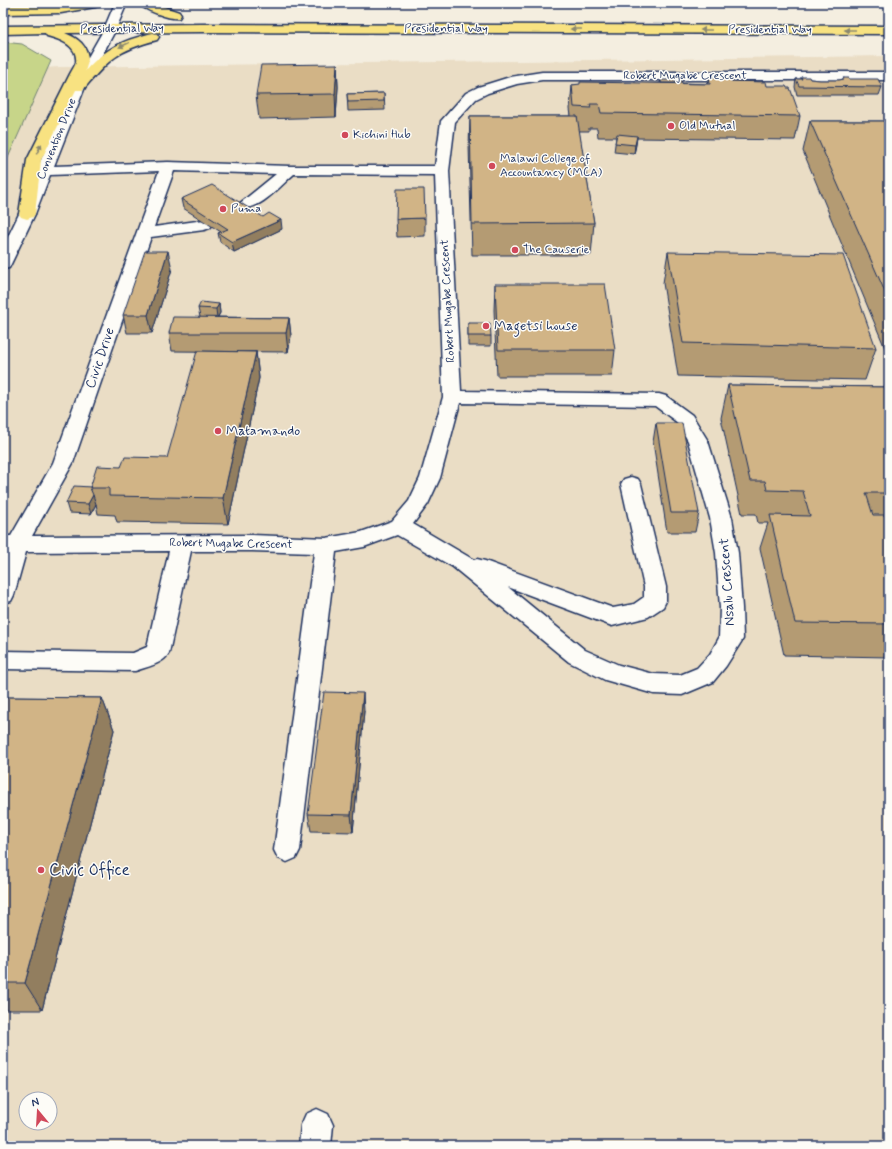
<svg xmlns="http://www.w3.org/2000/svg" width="892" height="1149" font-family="Mynerve,sans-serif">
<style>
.built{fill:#eaddc5;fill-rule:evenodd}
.green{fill:#c7d589;stroke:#718274}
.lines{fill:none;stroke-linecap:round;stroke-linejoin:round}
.minor-casing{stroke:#1b2f5e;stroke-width:3}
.major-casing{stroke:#1b2f5e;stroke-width:3}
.minor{fill:#fdfcf7;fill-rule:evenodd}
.major{fill:#f8e281;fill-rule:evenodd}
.wall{fill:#b49b73;stroke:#1b2f5e}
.shaded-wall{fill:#927e5e;stroke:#1b2f5e}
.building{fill:#d1b486;stroke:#1b2f5e}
.oneway{fill:#8a8870}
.poi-dot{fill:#d1495b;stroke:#fdfcf7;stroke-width:1.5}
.labels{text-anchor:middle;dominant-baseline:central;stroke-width:3;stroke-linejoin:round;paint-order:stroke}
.far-street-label{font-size:12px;fill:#1b2f5e;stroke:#fdfcf7}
.far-poi-label{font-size:12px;fill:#1b2f5e;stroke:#fdfcf7;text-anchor:start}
.poi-label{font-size:14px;fill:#1b2f5e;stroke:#fdfcf7;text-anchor:start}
.street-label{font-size:14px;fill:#1b2f5e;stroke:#fdfcf7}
.near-poi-label{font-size:17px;fill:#1b2f5e;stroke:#fdfcf7;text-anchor:start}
</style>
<rect width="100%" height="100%" fill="#f4eee0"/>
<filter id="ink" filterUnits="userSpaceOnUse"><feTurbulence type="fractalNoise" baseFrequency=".025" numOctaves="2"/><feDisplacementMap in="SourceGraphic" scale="8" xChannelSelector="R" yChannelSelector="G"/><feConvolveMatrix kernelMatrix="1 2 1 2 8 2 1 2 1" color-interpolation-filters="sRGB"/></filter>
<g filter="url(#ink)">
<path class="built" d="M 889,56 L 889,1146 L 3,1146 L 3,70 L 61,67 ZM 26,1099 L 50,1099 L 50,1123 L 26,1123 Z"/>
<path class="green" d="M 3,42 L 22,44 L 51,61 L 3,169 Z"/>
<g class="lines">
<g class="minor-casing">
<path id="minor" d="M 115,3 L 127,3 L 116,29 L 85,87 L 54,166 L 168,162 L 290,166 L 435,166 L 441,121 L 466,93 L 478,87 L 510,77 L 542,72 L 889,72 L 889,80 L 542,80 L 517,84 L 488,93 L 476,99 L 455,122 L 449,171 L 461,391 L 659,394 L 666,396 L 692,415 L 708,441 L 732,518 L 738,553 L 742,608 L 743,639 L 726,666 L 713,682 L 682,695 L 654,694 L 605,680 L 569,662 L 453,567 L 397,535 L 364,547 L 336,552 L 300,850 L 296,858 L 287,862 L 278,858 L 274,850 L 314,553 L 252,551 L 191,551 L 169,653 C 163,664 147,667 135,671 L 3,669 L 3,651 L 133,653 L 147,647 L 169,551 L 26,552 L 14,595 L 11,601 L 3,603 L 3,536 L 11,536 L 53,463 L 159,171 L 50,175 L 35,214 L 11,264 L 9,268 L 3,269 L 3,247 L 19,214 L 71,87 L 104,29 ZM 174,171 L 276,174 L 239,204 L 242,207 C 259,212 281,185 294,174 L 435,175 L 443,397 L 420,478 L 409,501 L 392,521 L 361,532 L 326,538 L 252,535 L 32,536 L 73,463 L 151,237 L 204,230 L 210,228 L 212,225 L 210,222 L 204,220 L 154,227 ZM 460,403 L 655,406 L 678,423 L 688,441 L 710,518 L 716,553 L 720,608 L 719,638 L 710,654 L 697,668 L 680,675 L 654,674 L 619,665 L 585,650 L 508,587 L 612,626 L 648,617 L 663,607 L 666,601 L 666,587 L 641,484 L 638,479 L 631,477 L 624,479 L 621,484 L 644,587 L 644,597 L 634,604 L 613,608 L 485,561 L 477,559 L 474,560 L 413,524 L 428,504 L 440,478 Z
M 317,1109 L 328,1114 L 333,1125 L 331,1146 L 299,1146 L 301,1125 L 306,1114 Z"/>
</g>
<g class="major-casing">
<path id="major" d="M 75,3 L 101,3 L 99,6 L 95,7 L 61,13 L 3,14 L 3,6 L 61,5 Z
M 138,3 L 153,3 L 179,12 L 181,15 L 179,18 C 171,20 143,10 138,3 Z
M 203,24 L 889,26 L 889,34 L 203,32 L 65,33 C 83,40 93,52 85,71 C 106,48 123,40 153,33 L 157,34 L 159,37 L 157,40 C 118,50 109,59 83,90 L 76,90 L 41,160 L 35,214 L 33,217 L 27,219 L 21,217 L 19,214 L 27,160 L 70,74 C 72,70 75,66 76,62 C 78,45 59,39 47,36 L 45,33 L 3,34 L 3,26 Z"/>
</g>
<use href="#minor" class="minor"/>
<use href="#major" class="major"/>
</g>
<path class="wall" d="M 337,64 L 338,87 L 336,117 L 259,119 L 256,95 Z
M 709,77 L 731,81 L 767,86 L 800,116 L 795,140 L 637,138 L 634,154 L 614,152 L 616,137 L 598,137 L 597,128 L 589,128 L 589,131 L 579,131 L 594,223 L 591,255 L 472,255 L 469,146 L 470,116 L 571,116 L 570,109 L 572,85 L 660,83 L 661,80 L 682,83 L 707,84 Z
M 801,77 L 810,79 L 820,80 L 839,80 L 843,79 L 843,78 L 882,87 L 879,95 L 797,95 L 795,87 L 796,79 L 801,79 Z
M 384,93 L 385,110 L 348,111 L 347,94 Z
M 810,121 L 889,121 L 889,353 L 887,353 L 803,151 Z
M 181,199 L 282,229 L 234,252 L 220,242 L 218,233 L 221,232 L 183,208 Z
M 425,218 L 425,236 L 397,237 L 396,219 Z
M 668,252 L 876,348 L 865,380 L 678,376 L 663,283 Z
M 172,269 L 152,333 L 127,333 L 123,315 Z
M 495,284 L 615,350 L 612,376 L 497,376 L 494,310 Z
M 219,304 L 220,313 L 218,317 L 289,318 L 291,336 L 288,352 L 172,351 L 169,333 L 200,317 L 198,308 Z
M 468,323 L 491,336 L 491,346 L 468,346 Z
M 256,352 L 259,378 L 228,524 L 117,522 L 115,515 L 98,514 L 96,504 L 91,514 L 69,513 L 66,503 L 121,467 L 167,458 Z
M 728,385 L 889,387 L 889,657 L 784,655 L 760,548 L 768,523 L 758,523 L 756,514 L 742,514 L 721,418 Z
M 656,423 L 699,513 L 695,532 L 667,532 L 653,442 Z
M 3,697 L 102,698 L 114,730 L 42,1010 L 3,1010 Z
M 364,711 L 353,832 L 311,831 L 308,814 Z"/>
<path class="shaded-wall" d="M 337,64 L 338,87 L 336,117 L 335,94 Z
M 637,136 L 636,145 L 634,154 L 635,145 Z
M 281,220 L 282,229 L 234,252 L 232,242 Z
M 168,251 L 172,269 L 152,333 L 148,315 Z
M 219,304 L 220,313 L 217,318 L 216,309 Z
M 289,318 L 291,336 L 288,352 L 286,333 Z
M 256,352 L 259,378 L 228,524 L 223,498 Z
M 93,495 L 96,504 L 91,514 L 88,504 Z
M 363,693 L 364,711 L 353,832 L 351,815 Z
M 102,698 L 114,730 L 42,1010 L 25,983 Z"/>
<path class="building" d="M 337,64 L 335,94 L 256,95 L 261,65 Z
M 709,77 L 729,77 L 731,81 L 766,82 L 767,86 L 786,86 L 787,88 L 790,88 L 800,116 L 601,113 L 599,104 L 590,104 L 591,108 L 574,107 L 572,85 L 580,84 L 580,82 L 710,84 Z
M 801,77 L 809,77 L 810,79 L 820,80 L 839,80 L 844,79 L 843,78 L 849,78 L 849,79 L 878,79 L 882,87 L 799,86 L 796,79 L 802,79 Z
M 661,80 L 681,80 L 682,83 L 661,83 Z
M 384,93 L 384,101 L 348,102 L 347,94 Z
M 470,116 L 577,116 L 594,223 L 472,224 Z
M 810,121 L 889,121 L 889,301 Z
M 617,134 L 637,136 L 635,145 L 615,143 Z
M 212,185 L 263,217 L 269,213 L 281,220 L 232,242 L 218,233 L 228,229 L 181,199 Z
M 397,189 L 424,189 L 425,218 L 396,219 Z
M 145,251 L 168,251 L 148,315 L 123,315 Z
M 668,252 L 843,255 L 876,348 L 683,343 Z
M 495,284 L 605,284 L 615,350 L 498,350 Z
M 201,302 L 219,304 L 216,309 L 198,308 Z
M 173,317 L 289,318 L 286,333 L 169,333 Z
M 468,323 L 490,323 L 491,336 L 468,336 Z
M 197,351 L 256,352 L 223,498 L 109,496 L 109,488 L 90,488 L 97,466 L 121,467 L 125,457 L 167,458 Z
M 728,385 L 889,387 L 889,493 L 866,493 L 873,515 L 889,515 L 889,624 L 795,623 L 770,515 L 810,516 L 803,491 L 767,490 L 765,481 L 750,481 Z
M 656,423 L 682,423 L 699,513 L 671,513 Z
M 74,486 L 91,487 L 90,488 L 93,495 L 88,504 L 66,503 Z
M 324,692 L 363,693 L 351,815 L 308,814 Z
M 3,697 L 102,698 L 25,983 L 3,983 Z"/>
<defs><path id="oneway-solid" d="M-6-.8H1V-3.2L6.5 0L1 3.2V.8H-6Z"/></defs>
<g class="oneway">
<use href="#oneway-solid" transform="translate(576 29) rotate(-180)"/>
<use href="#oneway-solid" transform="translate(706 30) rotate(-180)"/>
<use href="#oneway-solid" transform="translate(850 30) rotate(180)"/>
<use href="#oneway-solid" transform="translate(124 45) rotate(156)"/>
<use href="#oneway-solid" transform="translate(39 149) rotate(-63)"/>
</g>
</g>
<g class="poi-dot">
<circle cx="671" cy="126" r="4"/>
<circle cx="345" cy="135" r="4"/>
<circle cx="492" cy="166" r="4"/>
<circle cx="223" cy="209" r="4"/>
<circle cx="515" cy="250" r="4"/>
<circle cx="486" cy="326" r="4"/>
<circle cx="218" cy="431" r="4"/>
<circle cx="41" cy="870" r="4"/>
</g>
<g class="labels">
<g class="far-street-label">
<text transform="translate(122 29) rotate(-1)">Presidential Way</text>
<text x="446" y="29">Presidential Way</text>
<text x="770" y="30">Presidential Way</text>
<text x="685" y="76">Robert Mugabe Crescent</text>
<text transform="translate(57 139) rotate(-68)">Convention Drive</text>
<text transform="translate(448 301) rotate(-93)">Robert Mugabe Crescent</text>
<text transform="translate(231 544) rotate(1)">Robert Mugabe Crescent</text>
</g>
<g class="far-poi-label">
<text x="679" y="126">Old Mutual</text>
<text x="353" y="135">Kichini Hub</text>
<text x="500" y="159">Malawi College of<tspan x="500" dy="14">Accountancy (MCA)</tspan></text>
<text x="231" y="209">Puma</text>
<text x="523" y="250">The Causerie</text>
</g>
<g class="poi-label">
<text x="494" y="326">Magetsi house</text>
<text x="226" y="431">Matamando</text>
</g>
<g class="street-label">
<text transform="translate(100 358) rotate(-71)">Civic Drive</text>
<text transform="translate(727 582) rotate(-94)">Nsalu Crescent</text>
</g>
<g class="near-poi-label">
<text x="49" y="870">Civic Office</text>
</g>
</g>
<rect width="892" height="1149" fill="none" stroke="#fdfcf7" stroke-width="16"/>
<rect x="8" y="8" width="876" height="1133" fill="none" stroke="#1b2f5e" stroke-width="1.5" filter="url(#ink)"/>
<g transform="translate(38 1111) rotate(342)"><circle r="19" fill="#fdfcf7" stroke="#a3aaba"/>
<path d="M0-3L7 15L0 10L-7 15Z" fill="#d1495b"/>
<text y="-6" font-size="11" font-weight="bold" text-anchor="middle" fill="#1b2f5e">N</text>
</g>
</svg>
